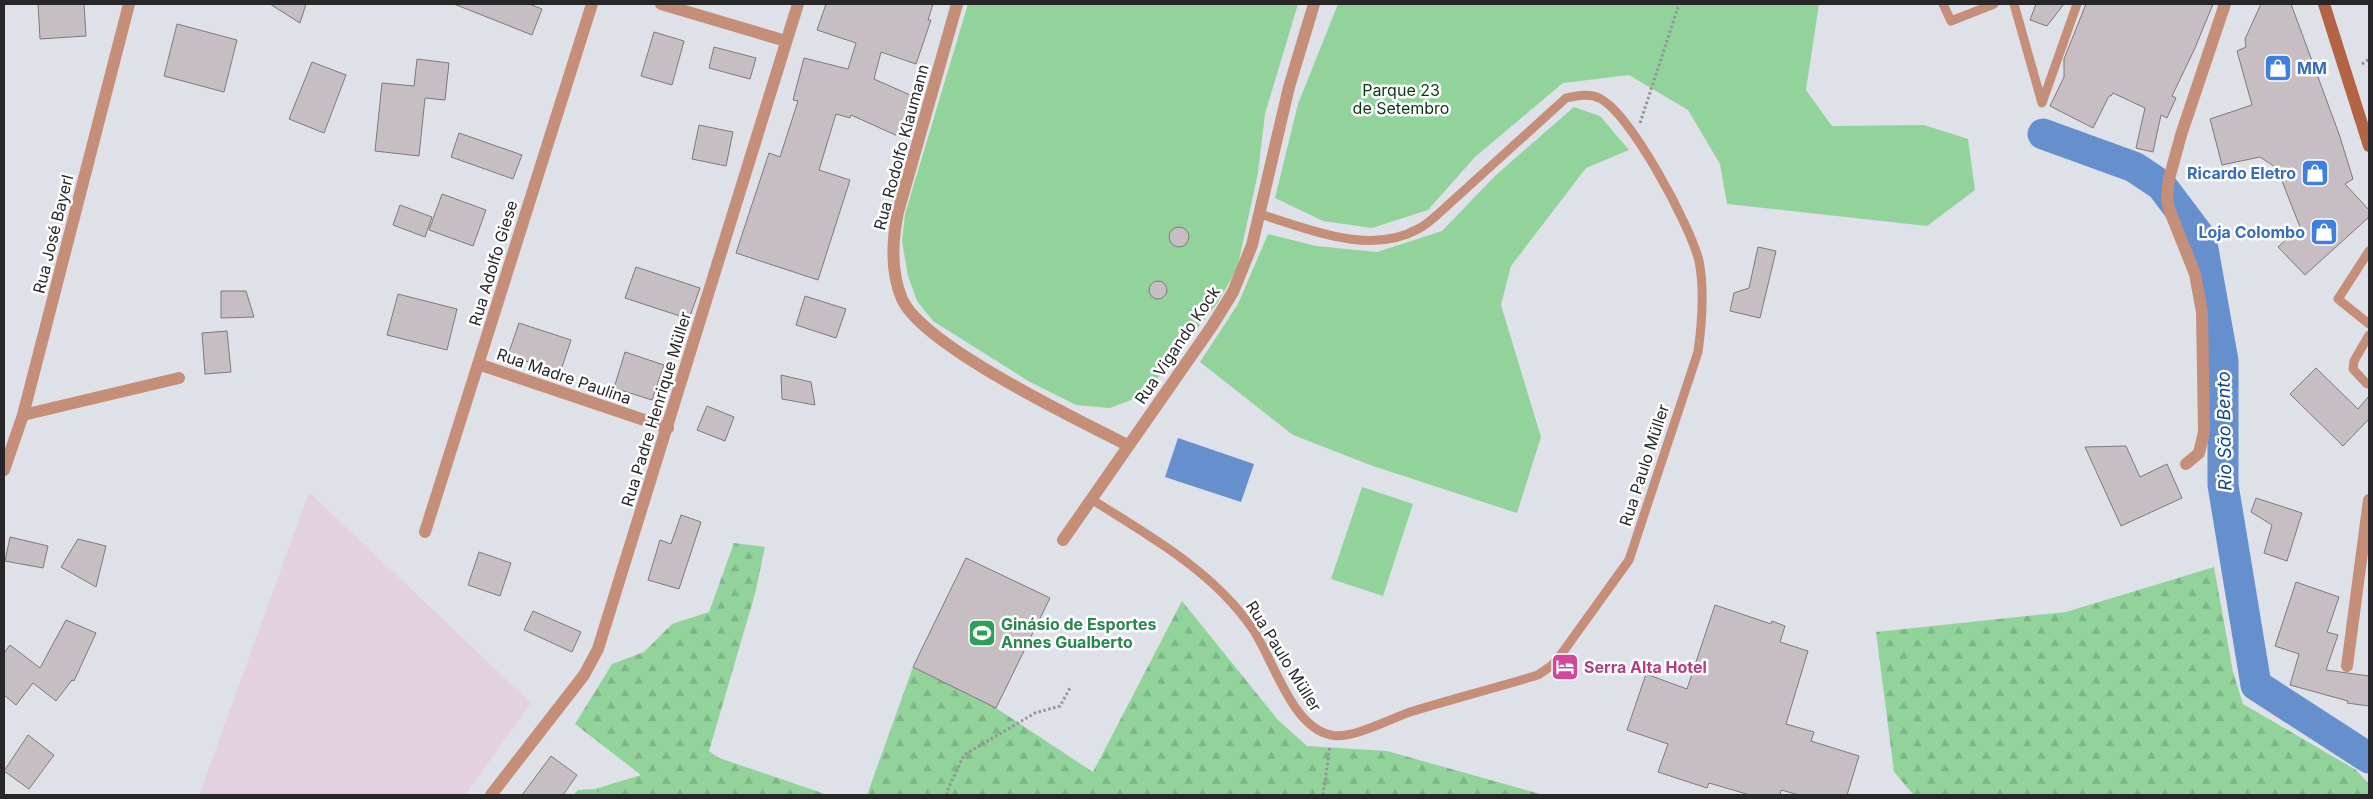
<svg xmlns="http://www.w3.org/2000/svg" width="2373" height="799" font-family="Inter,sans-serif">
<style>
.industrial{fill:#e4d1e0}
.green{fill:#92d39c}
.forest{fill:url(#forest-firs)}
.water{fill:#6590cd}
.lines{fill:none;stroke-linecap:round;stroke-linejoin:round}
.river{stroke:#6590cd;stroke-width:31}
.building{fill:#c6bec3;stroke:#80787c}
.path{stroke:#94969c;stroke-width:3;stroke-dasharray:2.5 2.5;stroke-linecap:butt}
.service{stroke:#c58e79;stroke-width:9}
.minor{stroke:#c58e79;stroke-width:12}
.secondary{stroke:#b36445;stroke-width:12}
.labels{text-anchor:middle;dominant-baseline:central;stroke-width:5;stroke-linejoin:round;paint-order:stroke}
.shop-label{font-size:16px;font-weight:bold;fill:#366cbe;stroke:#fff;text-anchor:end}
.park-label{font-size:16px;fill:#063814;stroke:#fff}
.street-label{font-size:16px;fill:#27272a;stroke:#fff}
.leisure-label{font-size:16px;font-weight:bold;fill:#27864d;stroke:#fff;text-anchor:start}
.hotel-label{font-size:16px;font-weight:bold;fill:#b23c85;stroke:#fff;text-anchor:start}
.water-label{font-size:18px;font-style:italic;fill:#0c448d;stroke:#fff}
</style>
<defs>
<pattern id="forest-firs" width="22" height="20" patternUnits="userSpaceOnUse" patternTransform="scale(1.25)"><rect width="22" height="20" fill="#92d39c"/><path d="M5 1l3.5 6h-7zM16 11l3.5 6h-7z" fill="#7eb587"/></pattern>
</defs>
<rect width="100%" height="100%" fill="#dfe1e9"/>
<path class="industrial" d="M 309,492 L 531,703 L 465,795 L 199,795 Z"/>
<path class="green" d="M 968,4 L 1298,4 L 1265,114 L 1258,173 L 1237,269 L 1218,302 L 1149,389 L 1131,400 L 1110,408 L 1076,405 L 1030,382 L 933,321 L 917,301 L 908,276 L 902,241 L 905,214 Z
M 1338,4 L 1819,4 L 1806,90 L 1832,126 L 1924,125 L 1968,139 L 1975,190 L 1927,226 L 1727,204 L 1720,164 L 1688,110 L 1629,75 L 1563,83 L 1475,157 L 1428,210 L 1372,228 L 1323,221 L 1275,198 L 1298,104 Z
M 1574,107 L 1600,116 L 1629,150 L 1586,168 L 1511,266 L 1501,305 L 1541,437 L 1517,513 L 1373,466 L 1293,435 L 1200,362 L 1238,304 L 1268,234 L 1316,246 L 1377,252 L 1442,231 L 1496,175 Z
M 1362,487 L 1413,504 L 1383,596 L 1331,579 Z
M 595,789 L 601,795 L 573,795 L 578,790 Z"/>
<path class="forest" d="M 734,543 L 765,547 L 755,594 L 709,751 L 719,758 L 828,795 L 601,795 L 595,789 L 641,775 L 575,724 L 612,664 L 644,652 L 672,624 L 709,612 Z
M 2214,567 L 2233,672 L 2243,704 L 2356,770 L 2369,784 L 2369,795 L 1911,795 L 1912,793 L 1894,772 L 1876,632 L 2066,612 Z
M 1182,601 L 1278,720 L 1307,746 L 1387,751 L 1544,795 L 867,795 L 913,667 L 996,708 L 1093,772 Z"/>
<path class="water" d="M 1178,438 L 1254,464 L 1241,502 L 1165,477 Z"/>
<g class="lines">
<path class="river" d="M 2043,134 L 2134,167 L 2161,185 L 2201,238 L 2223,361 L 2223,485 L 2256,685 L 2369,758"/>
</g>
<path class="building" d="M 38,4 L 84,4 L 86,36 L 40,39 Z
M 270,4 L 306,4 L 300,23 Z
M 454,4 L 529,4 L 542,9 L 532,35 Z
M 826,4 L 933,4 L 928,20 L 931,20 L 916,64 L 881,52 L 874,79 L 917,98 L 900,137 L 851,115 L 850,118 L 836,114 L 819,170 L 850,180 L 818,280 L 736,253 L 769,153 L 780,157 L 798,101 L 793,100 L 804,58 L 848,69 L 856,43 L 817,30 Z
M 2036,4 L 2064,4 L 2047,26 L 2030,20 Z
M 2086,4 L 2213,4 L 2195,48 L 2172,96 L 2176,98 L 2167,118 L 2161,115 L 2153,152 L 2136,148 L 2145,108 L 2113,93 L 2111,96 L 2109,96 L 2093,128 L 2050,106 L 2064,77 L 2064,59 Z
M 2261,4 L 2291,4 L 2339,134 L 2353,179 L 2345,184 L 2369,210 L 2369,217 L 2305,275 L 2278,247 L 2300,227 L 2277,168 L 2260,157 L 2222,165 L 2210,119 L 2252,105 L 2237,51 L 2246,47 L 2245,39 Z
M 177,24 L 237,40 L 224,92 L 164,76 Z
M 654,32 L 684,41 L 672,85 L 641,76 Z
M 714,47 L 756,58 L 750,79 L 709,68 Z
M 417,59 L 449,63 L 445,100 L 425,98 L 419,156 L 375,151 L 382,83 L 414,86 Z
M 312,62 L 346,75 L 324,133 L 289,119 Z
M 699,125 L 733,132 L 726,166 L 692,159 Z
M 459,133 L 522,155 L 513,179 L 451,157 Z
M 442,194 L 486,210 L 473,246 L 429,230 Z
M 400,205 L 432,217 L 425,237 L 393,225 Z
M1169 237a10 10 0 1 1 20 0a10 10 0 1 1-20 0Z
M 1758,247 L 1776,251 L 1760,318 L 1730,311 L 1734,293 L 1749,288 Z
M 636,267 L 700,288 L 689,319 L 625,298 Z
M1149 290a9 9 0 1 1 18 0a9 9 0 1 1-18 0Z
M 221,291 L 246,291 L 254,317 L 221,318 Z
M 398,294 L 457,309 L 447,350 L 387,335 Z
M 805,296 L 846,309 L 836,338 L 796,325 Z
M 519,323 L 571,340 L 560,373 L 508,355 Z
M 227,331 L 231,372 L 205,374 L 202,333 Z
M 625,352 L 664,365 L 652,400 L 614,388 Z
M 2316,368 L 2358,409 L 2369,396 L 2369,419 L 2343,446 L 2290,394 Z
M 781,375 L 811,382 L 815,405 L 782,399 Z
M 707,406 L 734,417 L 725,441 L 697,430 Z
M 2126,446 L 2140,477 L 2167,464 L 2182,498 L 2121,526 L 2085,447 Z
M 2256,498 L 2302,513 L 2287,561 L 2264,553 L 2272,525 L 2251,512 Z
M 681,515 L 701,522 L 679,589 L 648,580 L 660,540 L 671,544 Z
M 10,537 L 48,546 L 43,568 L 5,561 Z
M 78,539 L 106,546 L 96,587 L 61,567 Z
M 479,552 L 511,563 L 500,596 L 468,585 Z
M 966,558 L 1050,598 L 996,708 L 913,667 Z
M 2296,582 L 2339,597 L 2327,632 L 2338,635 L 2326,670 L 2369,676 L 2369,706 L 2347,703 L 2348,701 L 2290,685 L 2299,654 L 2275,646 Z
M 1715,605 L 1771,624 L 1772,621 L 1785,626 L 1780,642 L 1808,651 L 1786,724 L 1814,732 L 1811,741 L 1859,756 L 1847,795 L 1799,795 L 1781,790 L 1780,795 L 1750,795 L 1709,783 L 1707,788 L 1658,772 L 1668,744 L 1627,730 L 1646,674 L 1687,689 Z
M 533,611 L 581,632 L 572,652 L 524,630 Z
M 66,620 L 96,633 L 74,681 L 72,680 L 56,701 L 33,683 L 16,705 L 4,695 L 4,653 L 10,645 L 40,668 Z
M 28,735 L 54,755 L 29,789 L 4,771 Z
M 551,756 L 577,775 L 563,795 L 522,795 Z"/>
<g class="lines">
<path class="path" d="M 2362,64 L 2369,59
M 1640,123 L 1678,7
M 947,795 L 947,791 L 964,755 L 1035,713 L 1060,706 L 1070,688
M 1323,795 L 1330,746"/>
<path class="service" d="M 1943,4 L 1951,21 L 1994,4
M 2014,4 L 2042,103 L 2077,4
M 2369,251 L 2338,299 L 2369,324
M 2367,384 L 2353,369 L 2354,361 L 2369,335
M 1091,499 C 1149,536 1212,570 1252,628 C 1273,658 1291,727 1331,735 C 1351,740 1390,719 1410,712 C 1452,699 1495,688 1538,675 L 1551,666 L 1560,656 L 1629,560 L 1698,352 C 1702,323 1705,291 1699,261 C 1691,227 1630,112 1599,98 C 1589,93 1576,96 1566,98 L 1437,215 C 1431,220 1425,226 1418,229 C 1370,256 1308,229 1260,214"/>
<path class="minor" d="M 661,4 L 786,41
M 957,4 L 898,212 C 892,241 890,271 902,299 C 923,346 1077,419 1127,445
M 478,364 L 668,428
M 23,415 L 179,378
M 2186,464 L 2199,453 L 2204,432 L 2202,312 L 2195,274 L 2169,209 L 2167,198 L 2169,179 L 2181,135 L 2225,4
M 4,470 L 23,415 L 129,4
M 425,532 L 592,4
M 1063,540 L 1212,326 L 1233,292 L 1252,245 L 1289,87 L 1314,4
M 2347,666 L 2369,500
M 491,795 L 584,675 L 598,649 L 798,4"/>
<path class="secondary" d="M 2324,4 L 2369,146"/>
</g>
<defs>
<g id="shop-square" transform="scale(1.4375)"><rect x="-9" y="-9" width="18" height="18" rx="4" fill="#3f7fe0" stroke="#fff"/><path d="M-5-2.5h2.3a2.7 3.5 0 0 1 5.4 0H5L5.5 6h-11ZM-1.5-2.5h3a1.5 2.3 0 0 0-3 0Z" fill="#fff"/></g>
<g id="stadium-square" transform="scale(1.4375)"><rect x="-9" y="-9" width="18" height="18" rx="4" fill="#2e9e5b" stroke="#fff"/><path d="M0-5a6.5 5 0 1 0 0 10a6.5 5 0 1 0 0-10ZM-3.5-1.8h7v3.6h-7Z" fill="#fff"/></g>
<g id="hotel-square" transform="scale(1.4375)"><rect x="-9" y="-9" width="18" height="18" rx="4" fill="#d1479c" stroke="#fff"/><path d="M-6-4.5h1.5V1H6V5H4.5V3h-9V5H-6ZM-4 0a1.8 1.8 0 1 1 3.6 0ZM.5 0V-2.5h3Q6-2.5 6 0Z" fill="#fff"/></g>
</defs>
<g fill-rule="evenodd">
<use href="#shop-square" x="2278" y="68"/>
<use href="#shop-square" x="2315" y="173"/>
<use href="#shop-square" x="2324" y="232"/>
<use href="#stadium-square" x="982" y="633"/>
<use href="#hotel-square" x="1565" y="667"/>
</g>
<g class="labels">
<g class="shop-label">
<text x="2297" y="68" text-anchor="start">MM</text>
<text x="2296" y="173">Ricardo Eletro</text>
<text x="2305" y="232">Loja Colombo</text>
</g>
<g class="park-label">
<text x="1401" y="90">Parque 23<tspan x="1401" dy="18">de Setembro</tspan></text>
</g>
<g class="street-label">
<text transform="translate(901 147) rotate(-75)">Rua Rodolfo Klaumann</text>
<text transform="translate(53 234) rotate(-76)">Rua José Bayerl</text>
<text transform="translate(493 263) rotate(-73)">Rua Adolfo Giese</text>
<text transform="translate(1177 345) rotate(-56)">Rua Vigando Kock</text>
<text transform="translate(564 376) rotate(19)">Rua Madre Paulina</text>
<text transform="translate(656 409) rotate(-73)">Rua Padre Henrique Müller</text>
<text transform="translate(1644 465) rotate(-72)">Rua Paulo Müller</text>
<text transform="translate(1284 656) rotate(58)">Rua Paulo Müller</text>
</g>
<g class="leisure-label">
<text x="1001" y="624">Ginásio de Esportes<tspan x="1001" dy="18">Annes Gualberto</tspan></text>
</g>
<g class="hotel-label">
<text x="1584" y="667">Serra Alta Hotel</text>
</g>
<g class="water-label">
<text transform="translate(2224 431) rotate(-91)">Rio São Bento</text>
</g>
</g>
<rect width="2373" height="799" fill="none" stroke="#27272a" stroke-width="10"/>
</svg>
